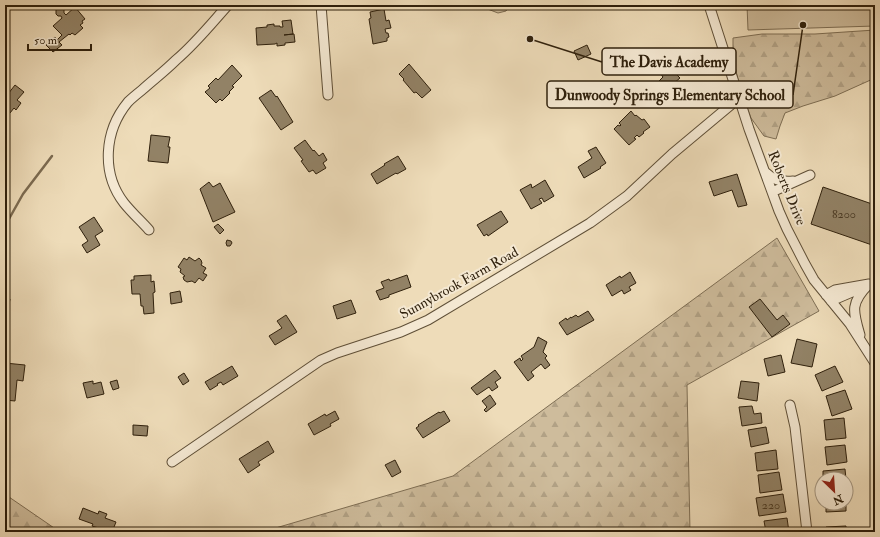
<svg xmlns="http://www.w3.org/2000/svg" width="880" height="537" font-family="'IM FELL Double Pica',serif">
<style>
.grass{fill:#cebc9c;stroke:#7e6e54}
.forest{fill:url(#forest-firs);stroke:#7e6e54}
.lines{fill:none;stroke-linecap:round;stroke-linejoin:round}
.stream{stroke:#7b6a50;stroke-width:2.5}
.building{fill:#928266;stroke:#2f200c}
.minor-casing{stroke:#5f4f37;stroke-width:11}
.minor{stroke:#f4e8d2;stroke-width:9}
.labels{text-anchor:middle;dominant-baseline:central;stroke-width:4;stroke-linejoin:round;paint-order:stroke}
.number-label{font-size:12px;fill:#483822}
.street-label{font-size:14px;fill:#2f200c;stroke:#f4e8d2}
.leader{fill:none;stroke:#2f200c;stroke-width:1.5}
.callout-dot{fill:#2f200c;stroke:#f4e8d2;stroke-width:1.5}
.callout{fill:#f4e8d2;stroke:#2f200c;stroke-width:1.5}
.callout-label{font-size:15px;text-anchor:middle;font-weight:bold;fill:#2f200c}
</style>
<defs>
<pattern id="forest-firs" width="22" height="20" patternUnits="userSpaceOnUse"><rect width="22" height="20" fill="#cebc9c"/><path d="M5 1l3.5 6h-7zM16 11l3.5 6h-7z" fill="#b1a185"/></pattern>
</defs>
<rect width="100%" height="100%" fill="#eedcb9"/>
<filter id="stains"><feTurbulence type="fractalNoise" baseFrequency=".005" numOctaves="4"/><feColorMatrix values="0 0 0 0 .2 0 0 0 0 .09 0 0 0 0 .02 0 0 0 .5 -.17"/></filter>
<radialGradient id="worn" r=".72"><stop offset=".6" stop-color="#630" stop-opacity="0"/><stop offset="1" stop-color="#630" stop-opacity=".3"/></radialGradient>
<path class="grass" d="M 482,5 L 510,5 L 506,11 L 498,13 L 485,8 Z
M 747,5 L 875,5 L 875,26 L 748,30 Z"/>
<path class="forest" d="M 875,30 L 875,78 L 835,96 L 803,106 L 785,113 L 780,126 L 776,139 L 764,136 L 751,118 L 740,88 L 733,58 L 733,38 L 762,34 L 815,34 Z
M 777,238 L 819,311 L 687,385 L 690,532 L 262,532 L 453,476 Z
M 5,491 L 9,497 L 60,532 L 5,532 Z"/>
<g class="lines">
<path class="stream" d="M 5,226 L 23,194 L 52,156"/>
</g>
<path class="building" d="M 75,7 L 85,19 L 82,21 L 83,23 L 80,25 L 83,28 L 75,35 L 72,33 L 70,35 L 69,34 L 59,42 L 62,45 L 53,52 L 46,45 L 55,37 L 57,40 L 62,35 L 53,26 L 62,18 L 61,16 L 58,16 L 56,14 L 56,10 L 59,8 L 63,8 L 64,10 L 64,13 L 66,15 Z
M 384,9 L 386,21 L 389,20 L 391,28 L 385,29 L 386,33 L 388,33 L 389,37 L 387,38 L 387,41 L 373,44 L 369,19 L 371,18 L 370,12 Z
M 291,20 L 293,34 L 284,35 L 294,34 L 295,42 L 285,43 L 285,45 L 277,46 L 277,43 L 275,44 L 257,45 L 256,28 L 267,27 L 267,25 L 274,24 L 274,26 L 280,26 L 280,27 L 283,27 L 282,21 Z
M 587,45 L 591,54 L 578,60 L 574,51 Z
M 681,60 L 686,66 L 676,74 L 680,78 L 667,89 L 659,81 L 663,77 L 660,73 L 665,69 L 667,71 Z
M 409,64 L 431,90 L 422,98 L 416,92 L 414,93 L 403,80 L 404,79 L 399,74 Z
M 232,65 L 242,76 L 232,86 L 234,87 L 229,92 L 230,93 L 222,101 L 220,99 L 216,103 L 205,92 L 210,88 L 208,86 L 216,78 L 218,80 Z
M 15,85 L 24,92 L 17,100 L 21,103 L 16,110 L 14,108 L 10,113 L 7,111 L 5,114 L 5,94 L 6,93 L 8,94 Z
M 271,90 L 276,97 L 277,96 L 293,122 L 281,130 L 259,98 Z
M 631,111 L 635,116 L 636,115 L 642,120 L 644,119 L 650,127 L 643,132 L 644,133 L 639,137 L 637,135 L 634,138 L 636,139 L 629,145 L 614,129 L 618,125 L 620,126 L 621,125 L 619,123 Z
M 151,135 L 170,137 L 168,147 L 170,147 L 168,163 L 148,161 Z
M 305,140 L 313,151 L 314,150 L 319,156 L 323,153 L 327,160 L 323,163 L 326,168 L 316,174 L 313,170 L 309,172 L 301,161 L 303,160 L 294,148 Z
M 596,147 L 606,163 L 600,167 L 601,168 L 584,178 L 578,167 L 592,158 L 588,151 Z
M 398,156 L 406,169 L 397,174 L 396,173 L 377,184 L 371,174 L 385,165 L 384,164 Z
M 737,174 L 747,205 L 738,207 L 732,190 L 714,196 L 709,182 Z
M 545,180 L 554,196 L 544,202 L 542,198 L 539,199 L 542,203 L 531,209 L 520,190 L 531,184 L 532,188 Z
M 209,182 L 213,187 L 220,183 L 235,212 L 213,222 L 200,189 Z
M 823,187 L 875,205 L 875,246 L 811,224 Z
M 501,211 L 508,222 L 488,236 L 487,234 L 484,236 L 477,225 Z
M 94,217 L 103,231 L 95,236 L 100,245 L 87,253 L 82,245 L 88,241 L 79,227 Z
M 218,224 L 224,230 L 220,234 L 214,227 Z
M 227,240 L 231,241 L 232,243 L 230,246 L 227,246 L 226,243 Z
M 189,257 L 195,261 L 199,258 L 201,260 L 202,263 L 201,265 L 206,268 L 203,273 L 207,275 L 203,281 L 199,278 L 195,283 L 192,281 L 187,282 L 184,280 L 183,277 L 185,276 L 180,272 L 181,269 L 178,267 L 184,258 L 187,260 Z
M 630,272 L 636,283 L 629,287 L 631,290 L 624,294 L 622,290 L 612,296 L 606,285 L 620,276 L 621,278 Z
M 151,275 L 151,282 L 154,281 L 155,292 L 153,293 L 154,313 L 144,314 L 143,306 L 141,306 L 140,294 L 132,294 L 131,280 L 134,280 L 134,276 Z
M 407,275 L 411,287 L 389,295 L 389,297 L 380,300 L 376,291 L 384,288 L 381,282 L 389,279 L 390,281 Z
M 180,291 L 182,302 L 171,304 L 170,293 Z
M 5,298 L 10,299 L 6,321 L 5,321 Z
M 760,299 L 777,320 L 783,315 L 790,324 L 772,337 L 749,307 Z
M 351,300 L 356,313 L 337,319 L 333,306 Z
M 588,311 L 594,320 L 567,335 L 559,323 L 566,318 L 567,320 L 571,317 L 571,318 L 576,315 L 578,317 Z
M 286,315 L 297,332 L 275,345 L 269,336 L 282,328 L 277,321 Z
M 538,337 L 547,342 L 543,352 L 547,356 L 545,358 L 550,365 L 545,369 L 541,364 L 531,372 L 534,376 L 528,381 L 514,362 L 520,358 L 521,361 L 523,359 L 521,356 L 534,347 Z
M 797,339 L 817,344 L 812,367 L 791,363 Z
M 781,355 L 785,372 L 768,376 L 764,359 Z
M 5,363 L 25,365 L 23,381 L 17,380 L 15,401 L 5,400 L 6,379 L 5,379 Z
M 232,366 L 238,376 L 223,385 L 221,382 L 217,384 L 218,385 L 210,390 L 205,382 Z
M 835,366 L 843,382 L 822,391 L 815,375 Z
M 495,370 L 501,378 L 495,382 L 498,387 L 492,391 L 489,387 L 477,395 L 471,388 Z
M 184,373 L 189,381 L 183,385 L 178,377 Z
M 117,380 L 119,388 L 113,390 L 110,382 Z
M 93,381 L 93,384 L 101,382 L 104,394 L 87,398 L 83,383 Z
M 741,381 L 759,383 L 757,401 L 738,398 Z
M 845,390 L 852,409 L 832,416 L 826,396 Z
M 490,395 L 496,404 L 486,412 L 484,410 L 487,407 L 482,401 Z
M 752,406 L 754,414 L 761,413 L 762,423 L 742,426 L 739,407 Z
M 335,411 L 339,419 L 330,424 L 331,426 L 314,435 L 308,424 L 325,414 L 326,416 Z
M 444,411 L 450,421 L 423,438 L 416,428 L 419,426 L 418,425 L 439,412 L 440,413 Z
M 844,418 L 846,438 L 826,440 L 824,420 Z
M 133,425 L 148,426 L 147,436 L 133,435 Z
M 766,427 L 769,443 L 751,447 L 748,430 Z
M 268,441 L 274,452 L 258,462 L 260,465 L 248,473 L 239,459 Z
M 845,445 L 847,462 L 827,465 L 825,447 Z
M 776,450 L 778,469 L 757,471 L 755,453 Z
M 395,460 L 401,472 L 392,477 L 385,465 Z
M 845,469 L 847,489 L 846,489 L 846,479 L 823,479 L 823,471 Z
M 779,472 L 782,490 L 760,493 L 758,475 Z
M 783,494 L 786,512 L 759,516 L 756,498 Z
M 826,503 L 846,503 L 846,511 L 826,512 Z
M 83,508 L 98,514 L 99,511 L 107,514 L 105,518 L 116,522 L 112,532 L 92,526 L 93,524 L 79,519 Z
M 787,518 L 789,532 L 766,532 L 764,521 Z
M 846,526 L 846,532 L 827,532 L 826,527 Z"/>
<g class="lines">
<g class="minor-casing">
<path id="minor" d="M 321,5 L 328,95
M 709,5 L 749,129 L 779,211 L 787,229 L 805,264 L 814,280 L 850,324 L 875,363
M 765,172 C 773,180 781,182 793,181
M 772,192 L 810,175
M 149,230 C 141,221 132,213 124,203 C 101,173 104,131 128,102 C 132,98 137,94 142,90 C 153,80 165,71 176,60 C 195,44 211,24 228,5
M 826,295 L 835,290 L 869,284
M 831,301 L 859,289
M 860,335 C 853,311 850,303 869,284
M 790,405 L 795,427 L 807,532
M 172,462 L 321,360 L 337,353 L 401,332 L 428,320 L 590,223 L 627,196 L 672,154 L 739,98"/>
</g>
<use href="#minor" class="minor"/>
</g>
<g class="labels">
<g class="number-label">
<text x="844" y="214">8200</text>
<text x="771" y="505">220</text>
</g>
<g class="street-label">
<text transform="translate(787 188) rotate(68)">Roberts Drive</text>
<text transform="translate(459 283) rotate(-29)">Sunnybrook Farm Road</text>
</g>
</g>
<path class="leader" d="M530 39L602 62M803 25L793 95"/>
<g class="callout-dot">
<circle cx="530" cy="39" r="4"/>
<circle cx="803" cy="25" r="4"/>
</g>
<g class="callout">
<rect x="602" y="48" width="134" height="27" rx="4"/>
<rect x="547" y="81" width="246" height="27" rx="4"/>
</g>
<g class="callout-label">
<text x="669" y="67">The Davis Academy</text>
<text x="670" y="100">Dunwoody Springs Elementary School</text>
</g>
<rect width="880" height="537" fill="none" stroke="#eedcb9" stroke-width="20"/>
<rect x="6" y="6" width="868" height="525" fill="none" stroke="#2f200c" stroke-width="2"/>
<rect x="10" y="10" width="860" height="517" fill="none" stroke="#2f200c"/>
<g transform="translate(834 491) rotate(155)"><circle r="19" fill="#f4e8d2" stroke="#a59883"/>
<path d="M0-3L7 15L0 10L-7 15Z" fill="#8f2418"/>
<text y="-6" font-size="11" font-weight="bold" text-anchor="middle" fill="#2f200c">N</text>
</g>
<path d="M28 44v6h63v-6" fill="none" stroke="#2f200c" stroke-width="2"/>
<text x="34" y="44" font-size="12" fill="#2f200c" stroke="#f4e8d2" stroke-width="3" paint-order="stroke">50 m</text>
<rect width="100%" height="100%" filter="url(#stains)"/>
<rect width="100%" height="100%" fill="url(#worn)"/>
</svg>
